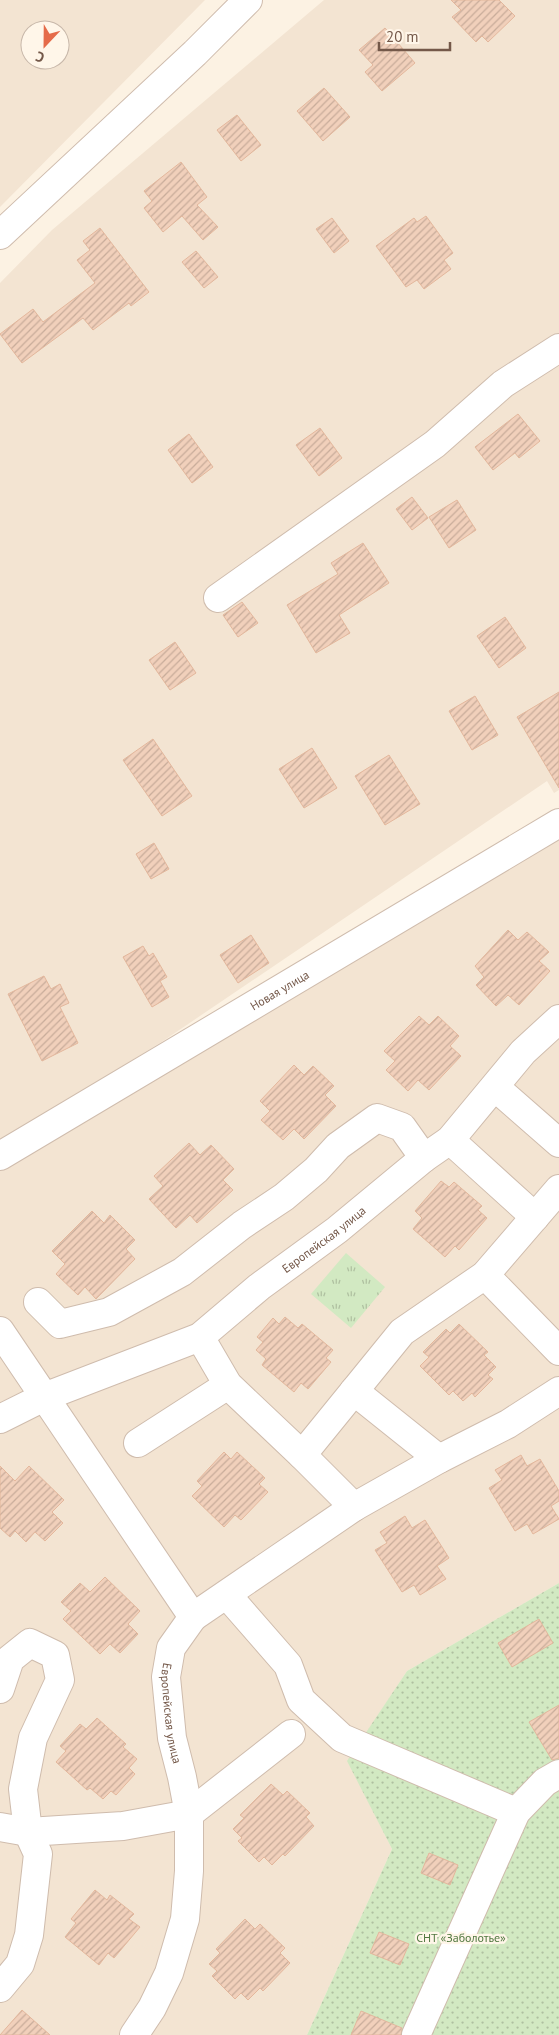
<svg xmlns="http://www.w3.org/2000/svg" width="559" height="2035" font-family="'PT Sans',sans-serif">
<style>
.residential{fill:#f3e4d2;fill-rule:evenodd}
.park{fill:url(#park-tufts)}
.garden{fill:url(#garden-dots)}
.building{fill:url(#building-hatch);stroke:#e3b79c}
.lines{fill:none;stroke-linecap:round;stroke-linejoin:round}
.minor-casing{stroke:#cfbcad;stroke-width:30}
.minor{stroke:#fff;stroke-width:28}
.labels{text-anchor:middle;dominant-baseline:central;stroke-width:4.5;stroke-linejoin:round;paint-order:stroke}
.street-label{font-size:12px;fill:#745849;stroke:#fff6e9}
.park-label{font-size:12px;fill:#537942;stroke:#fff6e9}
</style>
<defs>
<pattern id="park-tufts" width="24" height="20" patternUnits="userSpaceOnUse" patternTransform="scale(1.25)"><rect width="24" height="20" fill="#d2e9c2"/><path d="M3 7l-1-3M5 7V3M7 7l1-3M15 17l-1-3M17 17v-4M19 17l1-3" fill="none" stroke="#afc0a0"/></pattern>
<pattern id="garden-dots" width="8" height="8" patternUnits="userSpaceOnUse" patternTransform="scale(1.25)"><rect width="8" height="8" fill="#d2e9c2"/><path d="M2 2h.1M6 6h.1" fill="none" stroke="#afc0a0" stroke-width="1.8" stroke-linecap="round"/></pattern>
<pattern id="building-hatch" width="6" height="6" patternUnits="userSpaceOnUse" patternTransform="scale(1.25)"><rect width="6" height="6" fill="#f1d0bb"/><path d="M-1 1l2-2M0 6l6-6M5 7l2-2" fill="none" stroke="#c8ac9a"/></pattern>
</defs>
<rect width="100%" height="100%" fill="#fcf2e3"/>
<path class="residential" d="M 0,0 L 205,0 L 0,207 ZM 30,30 L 60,30 L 60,60 L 30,60 Z
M 324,0 L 559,0 L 559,790 L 554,793 L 547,781 L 163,1041 L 0,1142 L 0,283 L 52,230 Z
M 559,836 L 559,1583 L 407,1671 L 348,1761 L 392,1849 L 307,2035 L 0,2035 L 0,1170 Z"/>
<path class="park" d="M 346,1253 L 385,1287 L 351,1328 L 311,1294 Z"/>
<path class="garden" d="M 559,1583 L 559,2035 L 307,2035 L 392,1849 L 347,1761 L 407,1671 Z"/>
<path class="building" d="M 451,0 L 499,0 L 515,16 L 488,42 L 482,36 L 476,42 L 452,17 L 461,10 Z
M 385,28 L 415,63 L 382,91 L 365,72 L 373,65 L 359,50 Z
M 324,88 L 350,117 L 323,141 L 297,111 Z
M 237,115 L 261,145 L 241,161 L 217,130 Z
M 181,162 L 207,197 L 197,205 L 218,227 L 203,240 L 182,216 L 163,232 L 144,208 L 152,201 L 144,191 Z
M 426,216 L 453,253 L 444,260 L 451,269 L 424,289 L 417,280 L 406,287 L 376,246 L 414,218 L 417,222 Z
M 332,218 L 349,241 L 334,253 L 316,229 Z
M 100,228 L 149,292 L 131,306 L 129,303 L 93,330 L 83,318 L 22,363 L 0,334 L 33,309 L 43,322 L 95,283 L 77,260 L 90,250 L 83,241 Z
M 196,251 L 218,277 L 204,288 L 182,262 Z
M 518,414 L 540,441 L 519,458 L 515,453 L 493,470 L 475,447 Z
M 320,428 L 342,458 L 319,476 L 296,445 Z
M 189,434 L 213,467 L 192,483 L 168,450 Z
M 412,497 L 428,518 L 412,530 L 396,509 Z
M 457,500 L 476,530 L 449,548 L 429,517 Z
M 363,543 L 389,583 L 339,615 L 350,633 L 316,653 L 287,605 L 338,574 L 331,563 Z
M 242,602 L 258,623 L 238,637 L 223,615 Z
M 505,617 L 526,648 L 499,668 L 477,636 Z
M 175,642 L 196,673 L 170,690 L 149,660 Z
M 559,692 L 559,788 L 517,717 Z
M 475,696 L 498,735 L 472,750 L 449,711 Z
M 153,739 L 192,796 L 162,816 L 123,760 Z
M 312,748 L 337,788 L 304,808 L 279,769 Z
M 389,755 L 420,804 L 385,825 L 355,776 Z
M 154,843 L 169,869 L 151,879 L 136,854 Z
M 508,930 L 518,940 L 527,932 L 549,952 L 539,961 L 550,971 L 519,1005 L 508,995 L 496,1006 L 476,985 L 484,977 L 475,966 Z
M 251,935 L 269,963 L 238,983 L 220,955 Z
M 143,946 L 149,956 L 153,953 L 167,977 L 160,981 L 169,997 L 152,1007 L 123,957 Z
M 44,976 L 51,989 L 60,984 L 69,1003 L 60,1007 L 78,1043 L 42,1061 L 8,994 Z
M 419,1016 L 429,1025 L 438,1016 L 459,1036 L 450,1046 L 461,1056 L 429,1090 L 418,1080 L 408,1091 L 386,1070 L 395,1061 L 384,1051 Z
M 294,1065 L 304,1075 L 313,1066 L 334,1086 L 325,1095 L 336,1106 L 304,1139 L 294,1129 L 283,1140 L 261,1120 L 270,1111 L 260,1101 Z
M 189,1143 L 200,1155 L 211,1145 L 234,1169 L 223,1180 L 233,1190 L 197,1223 L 190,1215 L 176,1228 L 149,1199 L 163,1186 L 154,1176 Z
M 441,1181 L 449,1187 L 454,1182 L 482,1206 L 478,1210 L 487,1218 L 459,1250 L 455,1246 L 445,1257 L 413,1229 L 422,1218 L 415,1211 Z
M 92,1211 L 104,1223 L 110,1215 L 135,1240 L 126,1249 L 135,1259 L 96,1299 L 85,1287 L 78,1295 L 56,1274 L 65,1264 L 52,1251 Z
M 285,1317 L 298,1328 L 302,1324 L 333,1350 L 326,1358 L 331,1362 L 308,1389 L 301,1383 L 294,1392 L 262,1365 L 266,1359 L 256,1350 L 263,1342 L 257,1337 L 273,1318 L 279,1324 Z
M 459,1324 L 488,1352 L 484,1355 L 496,1367 L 488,1375 L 493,1379 L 475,1397 L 472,1393 L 463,1401 L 453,1391 L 449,1395 L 420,1366 L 429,1357 L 423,1352 L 446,1329 L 450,1333 Z
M 224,1452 L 231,1459 L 237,1452 L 265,1478 L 259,1484 L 268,1492 L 241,1520 L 235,1515 L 224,1527 L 192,1496 L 202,1486 L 197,1481 Z
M 521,1455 L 527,1466 L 540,1459 L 559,1491 L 559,1501 L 551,1506 L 559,1519 L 533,1534 L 527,1524 L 515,1531 L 489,1488 L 502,1480 L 495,1470 Z
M 0,1466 L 15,1481 L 29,1466 L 64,1500 L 52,1512 L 63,1523 L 45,1541 L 35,1532 L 26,1542 L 15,1531 L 10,1537 L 0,1528 Z
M 405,1516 L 412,1528 L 425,1520 L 449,1558 L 437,1566 L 446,1579 L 420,1595 L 414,1585 L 402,1592 L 375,1550 L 387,1543 L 380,1532 Z
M 105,1577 L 140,1611 L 128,1624 L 138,1634 L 120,1653 L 110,1644 L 100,1654 L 63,1619 L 71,1611 L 61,1602 L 80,1583 L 90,1592 Z
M 539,1619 L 553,1643 L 512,1667 L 498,1643 Z
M 559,1705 L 559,1758 L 552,1760 L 529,1722 Z
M 97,1718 L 126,1744 L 123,1747 L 137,1759 L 129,1768 L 135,1774 L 116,1795 L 111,1791 L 103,1799 L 90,1788 L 87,1790 L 56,1762 L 66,1751 L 60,1746 L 80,1724 L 86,1729 Z
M 271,1784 L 283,1795 L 287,1791 L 310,1813 L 306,1817 L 314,1826 L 285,1856 L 283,1854 L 272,1865 L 264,1857 L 259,1862 L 238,1841 L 242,1838 L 233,1829 L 244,1818 L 240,1815 Z
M 429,1853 L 458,1865 L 450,1885 L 421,1873 Z
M 95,1890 L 107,1900 L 110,1895 L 134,1914 L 129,1919 L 140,1927 L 114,1958 L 108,1953 L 99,1965 L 65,1937 L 76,1923 L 71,1919 Z
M 245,1919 L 255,1929 L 260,1924 L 285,1948 L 280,1953 L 290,1963 L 263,1991 L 260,1988 L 248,2000 L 241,1993 L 235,1999 L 212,1976 L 217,1971 L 209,1964 L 220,1953 L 216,1949 Z
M 379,1932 L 409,1944 L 400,1965 L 370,1953 Z
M 22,2010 L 50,2035 L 0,2035 Z
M 361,2011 L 402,2028 L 401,2035 L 351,2035 Z"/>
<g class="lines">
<g class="minor-casing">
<g id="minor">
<path d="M 0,235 L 195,53 L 248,0"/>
<path d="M 218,598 L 435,444 L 503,384 L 559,348"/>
<path d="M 495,1087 L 559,1143"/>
<path d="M 450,1140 L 535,1217"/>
<path id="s1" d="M 0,1156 L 559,823"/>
<path d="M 485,1275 L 559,1351"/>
<path d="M 38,1302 L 60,1324 L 109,1312 L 182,1272 L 242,1225 L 284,1197 L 316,1170 L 338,1146 L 377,1118 L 402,1127 L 424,1158"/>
<path id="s2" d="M 0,1331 L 193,1617 L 171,1648 L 166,1677 L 172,1738 L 182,1777 L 189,1814 L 189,1871 L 185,1919 L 169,1973 L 152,2008 L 134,2035"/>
<path d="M 200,1337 L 228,1385 L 302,1455 L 402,1332 L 485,1275 L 559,1189"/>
<path d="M 354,1391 L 439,1459"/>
<path id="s3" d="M 0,1419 L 44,1397 L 200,1337 L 259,1287 L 337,1230 L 424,1158 L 450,1140 L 523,1052 L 559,1019"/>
<path d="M 138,1443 L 228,1385"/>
<path d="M 302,1455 L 354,1507"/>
<path d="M 227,1595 L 288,1665 L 301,1700 L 342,1738 L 516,1812"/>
<path d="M 193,1617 L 354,1507 L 439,1459 L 508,1424 L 559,1391"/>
<path d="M 0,1689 L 10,1659 L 30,1643 L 55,1655 L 60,1680 L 33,1738 L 23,1789 L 28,1832 L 38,1854 L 29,1935 L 20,1964 L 0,1988"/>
<path d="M 0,1827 L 28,1832 L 123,1826 L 189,1814 L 291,1734"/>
<path d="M 416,2035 L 516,1812 L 545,1782 L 559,1774"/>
</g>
</g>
<use href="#minor" class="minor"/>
</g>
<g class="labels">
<g class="street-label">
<text stroke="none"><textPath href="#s1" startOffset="325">Новая улица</textPath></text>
<text stroke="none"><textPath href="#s3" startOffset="374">Европейская улица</textPath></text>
<text stroke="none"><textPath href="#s2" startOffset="449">Европейская улица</textPath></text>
</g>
<g class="park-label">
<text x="461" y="1937">СНТ «Заболотье»</text>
</g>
</g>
<g transform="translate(45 45) rotate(202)"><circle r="24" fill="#fff6e9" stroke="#c7b7a9"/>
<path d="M0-4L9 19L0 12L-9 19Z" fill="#e56b49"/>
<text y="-8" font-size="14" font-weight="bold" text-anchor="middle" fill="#745849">С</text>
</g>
<path d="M379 42v8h71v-8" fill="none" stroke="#745849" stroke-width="2.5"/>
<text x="386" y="42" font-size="15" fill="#745849" stroke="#fff6e9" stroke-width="4" paint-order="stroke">20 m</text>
</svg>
